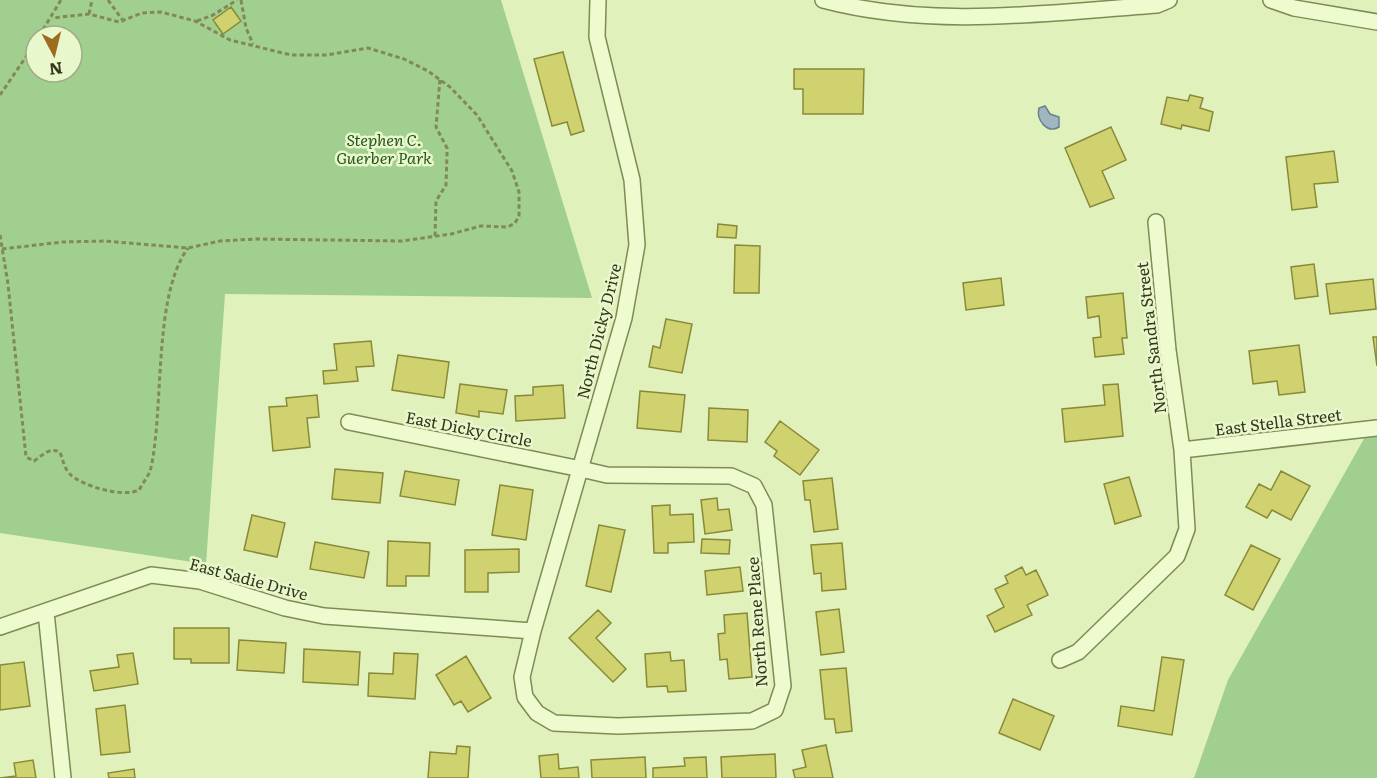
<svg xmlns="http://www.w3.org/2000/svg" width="1377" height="778" font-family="Literata,serif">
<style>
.green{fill:#a0cf8f;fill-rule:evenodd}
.water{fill:#a0b7c1;stroke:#678190;stroke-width:1.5}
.building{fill:#cfd26f;stroke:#898a38;stroke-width:1.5}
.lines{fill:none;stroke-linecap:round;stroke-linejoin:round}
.minor-casing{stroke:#818a54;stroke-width:18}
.path{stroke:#818a54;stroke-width:3;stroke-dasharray:4.5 3;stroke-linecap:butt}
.minor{stroke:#edfbcf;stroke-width:15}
.labels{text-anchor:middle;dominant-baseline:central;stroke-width:5;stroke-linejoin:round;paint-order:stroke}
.park-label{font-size:16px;font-style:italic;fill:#26551f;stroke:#e9f8cc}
.street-label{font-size:16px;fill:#34371a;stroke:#e9f8cc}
</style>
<rect width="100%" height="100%" fill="#e0f1bc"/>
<path class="green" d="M 0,0 L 501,0 L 592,298 L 225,294 L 206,564 L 0,533 ZM 36,36 L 72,36 L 72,72 L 36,72 Z
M 1377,435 L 1377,778 L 1194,778 L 1228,680 L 1365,437 Z"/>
<path class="water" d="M 1045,106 L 1050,114 L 1059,117 L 1059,127 C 1047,134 1036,120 1039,108 Z"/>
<path class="building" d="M 231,7 L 241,21 L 223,34 L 213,20 Z
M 563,52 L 584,131 L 571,135 L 567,122 L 552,126 L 534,59 Z
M 794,69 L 864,69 L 863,114 L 803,114 L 803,89 L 794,89 Z
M 1190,95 L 1203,98 L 1200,108 L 1213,112 L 1209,131 L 1182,125 L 1181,129 L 1161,124 L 1167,97 L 1188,101 Z
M 1111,127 L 1126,160 L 1102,171 L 1114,198 L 1090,207 L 1065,148 Z
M 1334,151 L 1338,182 L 1314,184 L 1317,207 L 1292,210 L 1286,157 Z
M 718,224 L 737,226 L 736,238 L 717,237 Z
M 735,245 L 760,246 L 759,293 L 734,293 Z
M 1314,264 L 1318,296 L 1295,299 L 1291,267 Z
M 1001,278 L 1004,305 L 966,310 L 963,283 Z
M 1373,279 L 1376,309 L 1330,314 L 1326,284 Z
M 1123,293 L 1127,338 L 1122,338 L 1124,354 L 1095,357 L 1093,338 L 1101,337 L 1099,316 L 1088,318 L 1086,297 Z
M 666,319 L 692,324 L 682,373 L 649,367 L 653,346 L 660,348 Z
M 1373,337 L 1377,337 L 1377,366 Z
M 371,341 L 374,366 L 356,367 L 358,381 L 324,384 L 323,371 L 337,370 L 334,344 Z
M 1299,345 L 1305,392 L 1279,395 L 1277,381 L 1253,384 L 1249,351 Z
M 398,355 L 449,362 L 444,398 L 392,390 Z
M 460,384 L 507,390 L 503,414 L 479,411 L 479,417 L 456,413 Z
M 1118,384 L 1123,436 L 1065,442 L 1062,409 L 1105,405 L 1103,385 Z
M 563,385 L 565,418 L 516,421 L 515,396 L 533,395 L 533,387 Z
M 640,391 L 685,395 L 681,432 L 637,428 Z
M 317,395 L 319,417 L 307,418 L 310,447 L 273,451 L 269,407 L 287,406 L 286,398 Z
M 709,408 L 748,410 L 747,442 L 708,440 Z
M 780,421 L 819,450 L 800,475 L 774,456 L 777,451 L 765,442 Z
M 335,469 L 383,473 L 380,503 L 332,499 Z
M 405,471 L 459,480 L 455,505 L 400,496 Z
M 1281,471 L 1310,486 L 1291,520 L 1272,510 L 1267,518 L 1246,507 L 1259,484 L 1271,490 Z
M 1129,477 L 1141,516 L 1115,524 L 1104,484 Z
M 832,478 L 838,529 L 814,532 L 810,500 L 805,500 L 803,481 Z
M 500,485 L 533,490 L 526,540 L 492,535 Z
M 717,498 L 718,510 L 729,509 L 732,530 L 705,534 L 701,500 Z
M 670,505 L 670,515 L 693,514 L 694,542 L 668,543 L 668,553 L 654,553 L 652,506 Z
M 252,515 L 285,523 L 277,557 L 244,550 Z
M 599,525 L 625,530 L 611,592 L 586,586 Z
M 702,539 L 730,540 L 729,554 L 701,553 Z
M 388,541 L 430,543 L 429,576 L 406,576 L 406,586 L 387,586 Z
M 315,542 L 369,552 L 364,578 L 310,569 Z
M 842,543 L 846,589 L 822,591 L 821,573 L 814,574 L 811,545 Z
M 1251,545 L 1280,559 L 1253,610 L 1225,595 Z
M 519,549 L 519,572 L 488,573 L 488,592 L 465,592 L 465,550 Z
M 740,567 L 743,591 L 707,595 L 705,571 Z
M 1022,567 L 1026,575 L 1036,570 L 1048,595 L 1027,605 L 1032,615 L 995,632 L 987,616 L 1004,607 L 995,589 L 1008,583 L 1005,576 Z
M 839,609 L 844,652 L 821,655 L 816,612 Z
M 598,610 L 611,623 L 596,638 L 626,669 L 613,682 L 569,638 Z
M 747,613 L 752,677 L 729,679 L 727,659 L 720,660 L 718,634 L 725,633 L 724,615 Z
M 174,628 L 229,628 L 229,663 L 191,663 L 191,659 L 174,659 Z
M 239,640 L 286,643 L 284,673 L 237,670 Z
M 304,649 L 360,652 L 358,685 L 303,682 Z
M 670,652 L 671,661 L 684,660 L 686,691 L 668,692 L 667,686 L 647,687 L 645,654 Z
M 133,653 L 138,684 L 94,691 L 90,671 L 119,667 L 117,655 Z
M 394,653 L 418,654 L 415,699 L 368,696 L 369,673 L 393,674 Z
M 466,656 L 491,698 L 468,712 L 461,701 L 454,705 L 436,675 Z
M 1162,657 L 1184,660 L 1172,735 L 1118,726 L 1121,706 L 1154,711 Z
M 24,662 L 30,706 L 0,710 L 0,665 Z
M 846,668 L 852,731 L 836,733 L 834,719 L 825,719 L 820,670 Z
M 1013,699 L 1054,716 L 1040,750 L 999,733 Z
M 125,705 L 130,752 L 101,755 L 96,709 Z
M 826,745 L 833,778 L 795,778 L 793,770 L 806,767 L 802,750 Z
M 457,746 L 470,747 L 468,778 L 428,778 L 430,752 L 456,754 Z
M 558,754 L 559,769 L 578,767 L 579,778 L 541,778 L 539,756 Z
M 775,754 L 776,778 L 722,778 L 721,757 Z
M 645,757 L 646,778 L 592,778 L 591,760 Z
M 706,757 L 707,778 L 653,778 L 653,768 L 685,766 L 684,758 Z
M 33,760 L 36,778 L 0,778 L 16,776 L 14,763 Z
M 134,769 L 135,778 L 109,778 L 108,773 Z"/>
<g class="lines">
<g class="minor-casing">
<path id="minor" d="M 823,0 C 933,29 1045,13 1157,5 L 1169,0
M 1271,0 L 1294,8 L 1377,22
M 349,422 L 581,469 L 607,475 L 731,476 L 754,486 L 764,505 L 783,686 L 775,710 L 752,721 L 618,726 L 554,723 L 537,713 L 525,697 L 522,677 L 533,631 L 624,318 L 637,245 L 632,180 L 597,37 L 598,0
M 1182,450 L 1377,428
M 46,612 L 63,778
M 0,627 L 151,575 L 200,581 L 285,608 L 324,616 L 533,631
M 1060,660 L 1078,652 L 1177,556 L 1187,529 L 1182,450 L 1168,350 L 1156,222"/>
</g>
<path class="path" d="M 108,0 L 124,22
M 241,0 L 246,28 L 253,44
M 89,14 L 92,0
M 197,21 L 213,15 L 237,0
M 39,36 L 61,0
M 0,95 L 36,42
M 0,235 L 8,284 L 26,457 L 34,461 C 43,455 49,447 60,452 C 63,460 64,468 70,474 C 81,486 124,498 139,490 L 150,472 C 165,411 152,297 188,248
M 435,236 L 436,201 L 446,185 L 447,154 L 447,148 L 436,127 L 440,79
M 2,249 L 62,242 L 105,241 L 188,248 L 220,241 L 256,239 L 402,241 L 451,234 L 481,226 L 508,227 L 515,223 L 519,216 L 519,192 L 512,171 L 477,115 L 450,87 L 428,71 L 404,59 L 368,48 L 326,55 L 291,55 L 230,40 L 195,21 L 161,12 L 142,13 L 119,22 L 89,14 L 52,18"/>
<use href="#minor" class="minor"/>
</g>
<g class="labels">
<g class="park-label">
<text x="384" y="139">Stephen C.<tspan x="384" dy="18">Guerber Park</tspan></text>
</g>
<g class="street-label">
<text transform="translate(598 331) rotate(-76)">North Dicky Drive</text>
<text transform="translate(1150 338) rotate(-97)">North Sandra Street</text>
<text transform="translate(1278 421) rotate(-7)">East Stella Street</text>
<text transform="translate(469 428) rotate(11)">East Dicky Circle</text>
<text transform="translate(249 578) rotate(15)">East Sadie Drive</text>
<text transform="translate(756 622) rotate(-94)">North Rene Place</text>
</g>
</g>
<g transform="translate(54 54) rotate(173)"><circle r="28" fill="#e9f8cc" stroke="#a1ab85" stroke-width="1.5"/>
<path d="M0-4.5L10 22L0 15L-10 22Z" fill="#9d6c20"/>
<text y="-9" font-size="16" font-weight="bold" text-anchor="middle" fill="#34371a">N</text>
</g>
</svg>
